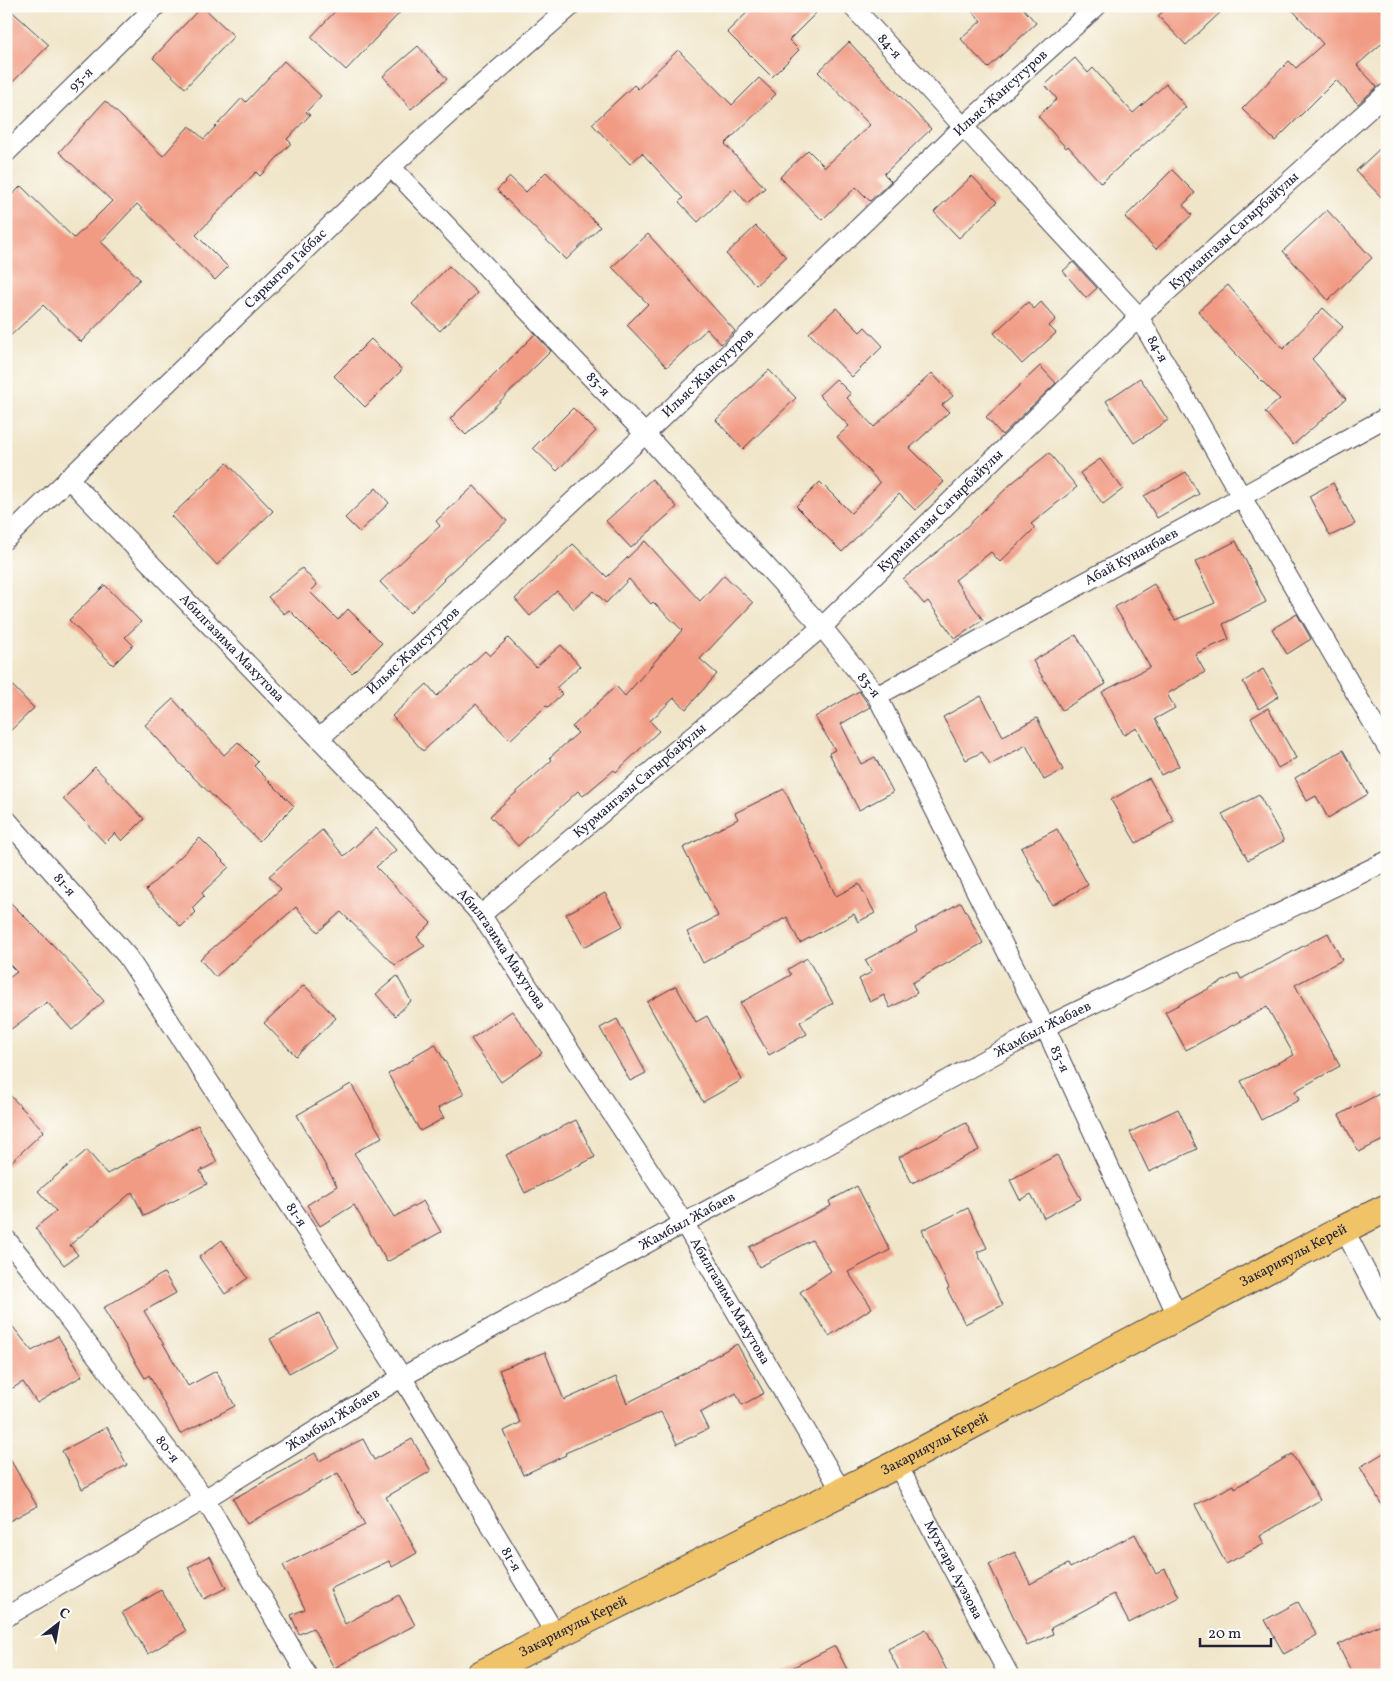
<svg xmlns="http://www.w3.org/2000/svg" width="1393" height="1681" font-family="Vollkorn,serif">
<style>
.building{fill:#f19b84}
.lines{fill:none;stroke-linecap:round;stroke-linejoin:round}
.minor-casing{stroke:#413f50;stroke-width:21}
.trunk-casing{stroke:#413f50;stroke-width:30}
.minor{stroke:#fff;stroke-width:19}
.trunk{stroke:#f0c369;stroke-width:28}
.labels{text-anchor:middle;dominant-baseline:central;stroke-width:4.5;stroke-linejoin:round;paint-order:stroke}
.street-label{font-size:14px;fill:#22223b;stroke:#fdfcf7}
</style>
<rect width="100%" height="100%" fill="#fdfcf7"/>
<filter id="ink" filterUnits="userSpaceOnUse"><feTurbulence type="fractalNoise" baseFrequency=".02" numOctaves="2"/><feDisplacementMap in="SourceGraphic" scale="10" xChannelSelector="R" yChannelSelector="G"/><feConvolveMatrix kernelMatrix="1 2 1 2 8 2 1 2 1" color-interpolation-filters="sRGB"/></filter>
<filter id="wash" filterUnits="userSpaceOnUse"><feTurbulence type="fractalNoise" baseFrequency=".0096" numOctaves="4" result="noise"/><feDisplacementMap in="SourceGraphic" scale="20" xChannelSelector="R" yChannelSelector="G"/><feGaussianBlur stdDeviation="1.12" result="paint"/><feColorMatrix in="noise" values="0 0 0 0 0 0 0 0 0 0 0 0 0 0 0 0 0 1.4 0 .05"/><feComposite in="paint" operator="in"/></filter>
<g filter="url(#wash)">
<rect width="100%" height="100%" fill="#f0e5c9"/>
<g id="blocks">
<path class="building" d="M 6,6 L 49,45 L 6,89 Z
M 202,6 L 234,36 L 185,88 L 153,58 Z
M 340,6 L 406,6 L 346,70 L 311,37 Z
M 754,6 L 823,6 L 789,40 L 799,50 L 772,77 L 727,32 Z
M 967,6 L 1021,6 L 1036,23 L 988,68 L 961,39 L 981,21 Z
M 1169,6 L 1227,6 L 1186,45 L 1158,16 Z
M 1289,6 L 1387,6 L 1387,39 L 1357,65 L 1377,87 L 1358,104 L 1336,80 L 1275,141 L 1242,109 L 1289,61 L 1296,68 L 1323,44 Z
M 849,42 L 931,129 L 884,174 L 891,181 L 870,201 L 856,187 L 822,220 L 780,177 L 808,150 L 825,167 L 870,125 L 818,72 Z
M 418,46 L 447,79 L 411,109 L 383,76 Z
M 678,50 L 732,105 L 759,78 L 776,94 L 725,144 L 765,188 L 747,203 L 734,188 L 698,222 L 679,202 L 683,198 L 642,153 L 630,164 L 592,124 L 634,85 L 638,89 Z
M 1075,58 L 1088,73 L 1093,68 L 1133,113 L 1166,84 L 1186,107 L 1101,183 L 1068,146 L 1066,148 L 1038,116 L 1057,99 L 1045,85 Z
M 284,61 L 321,96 L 306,112 L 310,115 L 287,139 L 291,143 L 260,176 L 256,172 L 196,235 L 228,267 L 215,280 L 137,204 L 101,242 L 140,279 L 117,305 L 81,342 L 43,305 L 6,340 L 6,201 L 21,186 L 74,238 L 91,222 L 112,201 L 59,152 L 105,101 L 163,156 L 189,126 L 204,139 L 242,98 L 246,102 Z
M 1387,142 L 1387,203 L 1356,171 Z
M 1172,170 L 1195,193 L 1183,205 L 1192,215 L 1156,249 L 1125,217 Z
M 546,172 L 600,227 L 566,260 L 497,190 L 510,177 L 526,192 Z
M 972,176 L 997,202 L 959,238 L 934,212 Z
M 1327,210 L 1372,258 L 1328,300 L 1283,251 Z
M 756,226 L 786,257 L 756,285 L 726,254 Z
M 648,234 L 735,331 L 721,344 L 707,329 L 667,367 L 627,325 L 648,304 L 612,267 Z
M 1073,262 L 1097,288 L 1086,298 L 1063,271 Z
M 449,266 L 477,293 L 440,331 L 412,304 Z
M 1228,285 L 1283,349 L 1323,308 L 1343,327 L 1312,359 L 1346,399 L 1293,445 L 1265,412 L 1280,399 L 1230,349 L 1198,311 Z
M 1028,302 L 1034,309 L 1041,302 L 1056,319 L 1049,326 L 1056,333 L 1022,364 L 994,333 Z
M 836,308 L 860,332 L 865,327 L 883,346 L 852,377 L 809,333 Z
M 535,334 L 551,351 L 466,435 L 450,419 Z
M 371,339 L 402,370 L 365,407 L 334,376 Z
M 1040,366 L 1056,383 L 1002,435 L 986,417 Z
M 769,370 L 796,398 L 743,449 L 716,420 Z
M 932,373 L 953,396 L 942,405 L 949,412 L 910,448 L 944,482 L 915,510 L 899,494 L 842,552 L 796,506 L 820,482 L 851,513 L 880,483 L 837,437 L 849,426 L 819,395 L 836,379 L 851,394 L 847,398 L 874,427 Z
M 1140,378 L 1168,420 L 1134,443 L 1106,401 Z
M 573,408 L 596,431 L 557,471 L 533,448 Z
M 1049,453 L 1077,487 L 1031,524 L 1035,528 L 1000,562 L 991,552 L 955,580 L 983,620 L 955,639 L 928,601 L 924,604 L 903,579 L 956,537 L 1012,483 Z
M 1100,459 L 1123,489 L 1103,504 L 1080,473 Z
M 227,463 L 273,511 L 217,565 L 171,516 Z
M 1186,472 L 1199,494 L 1157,518 L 1144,496 Z
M 652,479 L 677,507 L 631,548 L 606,521 Z
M 1333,483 L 1355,524 L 1330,536 L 1309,496 Z
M 474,486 L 507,521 L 443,579 L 444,580 L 410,613 L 380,582 L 440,526 L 436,521 Z
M 376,488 L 389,503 L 359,532 L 345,518 Z
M 645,541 L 700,601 L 724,575 L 753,603 L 700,659 L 717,674 L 686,709 L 674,698 L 650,721 L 659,731 L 616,772 L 614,770 L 583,796 L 578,791 L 518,846 L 490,816 L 552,760 L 550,757 L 578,733 L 572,727 L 616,686 L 625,696 L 682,630 L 653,602 L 651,604 L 629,579 L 606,603 L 594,591 L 574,609 L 557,591 L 530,616 L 515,599 L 573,544 L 607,577 Z
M 1236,541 L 1266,602 L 1223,624 L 1229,639 L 1195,654 L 1205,672 L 1167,694 L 1175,708 L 1155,719 L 1179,766 L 1161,775 L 1137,728 L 1124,735 L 1102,692 L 1150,667 L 1115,607 L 1154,584 L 1175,620 L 1215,603 L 1195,562 Z
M 302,568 L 317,585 L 310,592 L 338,620 L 348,609 L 382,643 L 352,673 L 289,610 L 284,614 L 268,597 Z
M 105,585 L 141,622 L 125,637 L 133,645 L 113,665 L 69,620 Z
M 1297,614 L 1311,639 L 1287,654 L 1272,629 Z
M 1076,635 L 1106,684 L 1062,710 L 1033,661 Z
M 508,638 L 536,667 L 561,645 L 580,666 L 556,688 L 562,694 L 548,707 L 546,706 L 510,740 L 476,704 L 423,751 L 392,716 L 427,684 L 437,696 L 485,651 L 490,656 Z
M 1263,669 L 1279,696 L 1259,709 L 1243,682 Z
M 6,679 L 34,708 L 6,735 Z
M 859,691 L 870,707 L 841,724 L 861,764 L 875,757 L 893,792 L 859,810 L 829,753 L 835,750 L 815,717 Z
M 981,696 L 1003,736 L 1037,718 L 1063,770 L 1044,780 L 1026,745 L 990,765 L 982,752 L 966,760 L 943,717 Z
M 173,699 L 224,755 L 238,742 L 258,762 L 254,766 L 294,806 L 259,841 L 186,770 L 145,725 Z
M 1268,708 L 1296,758 L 1278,768 L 1251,718 Z
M 1343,750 L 1368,794 L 1328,818 L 1316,796 L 1307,801 L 1295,778 Z
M 95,767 L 144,819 L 122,841 L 115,833 L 105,843 L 63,799 Z
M 1149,778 L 1174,821 L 1136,843 L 1111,800 Z
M 784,789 L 836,896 L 859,884 L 875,913 L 858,922 L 854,914 L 800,943 L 787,917 L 703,963 L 687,932 L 718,916 L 683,848 L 738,819 L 735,813 Z
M 1259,795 L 1284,841 L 1248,860 L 1222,814 Z
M 376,828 L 396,850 L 376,867 L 431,923 L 417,937 L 425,946 L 395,965 L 341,912 L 318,932 L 296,907 L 215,977 L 200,959 L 281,889 L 269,876 L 322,830 L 344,856 Z
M 1057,829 L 1088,885 L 1052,905 L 1021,848 Z
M 200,838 L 229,867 L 202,893 L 204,896 L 192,908 L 196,912 L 181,927 L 146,890 Z
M 605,893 L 623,926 L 584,947 L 566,914 Z
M 6,898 L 61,953 L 104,1001 L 72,1030 L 47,1002 L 6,1033 L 6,980 L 17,972 L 6,961 Z
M 961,902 L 983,943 L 912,983 L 917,993 L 890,1008 L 884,995 L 870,1002 L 859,979 L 872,972 L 865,960 L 917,932 L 915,928 Z
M 1328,933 L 1342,960 L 1295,985 L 1340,1066 L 1295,1091 L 1299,1100 L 1261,1120 L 1241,1081 L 1294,1055 L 1267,1007 L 1186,1050 L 1165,1012 L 1238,973 L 1241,979 Z
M 807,958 L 833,1003 L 800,1022 L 807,1034 L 769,1055 L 740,1003 L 791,975 L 788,969 Z
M 397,976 L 411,1001 L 395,1016 L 376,994 Z
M 304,985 L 336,1018 L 296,1056 L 264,1023 Z
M 676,986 L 696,1022 L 707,1016 L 742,1080 L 703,1102 L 647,1002 Z
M 512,1011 L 542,1053 L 501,1082 L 471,1039 Z
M 617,1019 L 646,1073 L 630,1081 L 600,1028 Z
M 435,1044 L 464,1094 L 438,1108 L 444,1118 L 420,1131 L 388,1074 L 414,1059 L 412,1057 Z
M 351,1084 L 382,1137 L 354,1153 L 394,1217 L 423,1201 L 441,1232 L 387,1262 L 354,1205 L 320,1226 L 307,1205 L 337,1186 L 297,1115 Z
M 6,1091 L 44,1131 L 6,1167 Z
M 1379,1094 L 1387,1110 L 1387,1138 L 1359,1152 L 1339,1115 Z
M 1178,1109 L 1197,1149 L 1149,1172 L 1130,1132 Z
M 576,1120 L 595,1157 L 525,1193 L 506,1155 Z
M 966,1123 L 979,1150 L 912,1183 L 899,1157 Z
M 198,1125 L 217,1162 L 200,1171 L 207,1184 L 144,1216 L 132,1192 L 70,1245 L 78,1255 L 64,1265 L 35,1228 L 56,1211 L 38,1191 L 87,1150 L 107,1174 Z
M 1057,1155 L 1081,1199 L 1044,1218 L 1031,1194 L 1020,1200 L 1010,1180 Z
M 857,1186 L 890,1250 L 848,1272 L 872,1308 L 829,1336 L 800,1292 L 831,1271 L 812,1240 L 759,1267 L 749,1247 L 831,1206 L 829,1201 Z
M 968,1208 L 987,1248 L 977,1252 L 1003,1305 L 965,1324 L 947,1289 L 949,1288 L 922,1230 Z
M 222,1240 L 248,1278 L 225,1294 L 199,1257 Z
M 164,1273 L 176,1293 L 144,1311 L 188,1386 L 216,1371 L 235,1406 L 180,1434 L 149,1375 L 145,1378 L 103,1308 Z
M 319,1313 L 337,1347 L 289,1373 L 270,1339 Z
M 6,1318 L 32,1351 L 58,1336 L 82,1376 L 37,1403 L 23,1382 L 6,1392 Z
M 737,1344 L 764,1393 L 742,1405 L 736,1393 L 700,1413 L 708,1429 L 677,1444 L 661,1412 L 565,1453 L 566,1455 L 523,1475 L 504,1431 L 520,1423 L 499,1370 L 545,1352 L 564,1400 L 616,1377 L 627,1403 L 706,1362 L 706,1361 Z
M 107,1427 L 127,1465 L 82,1489 L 62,1451 Z
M 363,1439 L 374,1460 L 412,1439 L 431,1471 L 386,1497 L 417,1553 L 392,1567 L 389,1561 L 330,1589 L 345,1624 L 399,1595 L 415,1625 L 334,1668 L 313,1628 L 299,1634 L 291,1615 L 305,1609 L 283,1565 L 365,1525 L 338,1473 L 247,1524 L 233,1499 L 315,1453 L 319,1461 Z
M 1387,1451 L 1387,1514 L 1360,1467 Z
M 6,1452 L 37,1506 L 6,1523 Z
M 1292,1454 L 1320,1500 L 1260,1536 L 1264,1544 L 1226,1564 L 1195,1505 L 1234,1485 L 1235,1488 Z
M 1135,1534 L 1156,1574 L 1165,1569 L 1179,1597 L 1129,1623 L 1114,1594 L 1051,1628 L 1053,1634 L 1027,1646 L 989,1564 L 1015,1552 L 1030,1584 L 1068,1564 L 1070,1568 Z
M 210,1556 L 226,1588 L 204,1599 L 188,1567 Z
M 161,1590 L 186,1631 L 148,1654 L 122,1613 Z
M 1298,1602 L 1317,1635 L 1284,1654 L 1265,1620 Z
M 1387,1621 L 1387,1675 L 1353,1675 L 1338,1645 Z
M 926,1629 L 949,1675 L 901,1675 L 888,1649 Z
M 835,1646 L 850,1675 L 778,1675 Z"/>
</g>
</g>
<g filter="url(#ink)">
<use href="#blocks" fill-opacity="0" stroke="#413f50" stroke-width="1"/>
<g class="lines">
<g class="minor-casing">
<g id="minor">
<path id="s1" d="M 852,6 L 1139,317 L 1241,496 L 1387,747"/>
<path id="s2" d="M 6,153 L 156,6"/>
<path id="s3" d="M 391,167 L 645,434 L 822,627 L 877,696 L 1045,1027 L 1178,1317"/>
<path id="s4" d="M 68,478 L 385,807 L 481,915 L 684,1223 L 842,1492"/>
<path id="s5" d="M 6,539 L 391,167 L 463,101 L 571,6"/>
<path id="s6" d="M 877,696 L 1387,417"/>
<path id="s7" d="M 319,739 L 645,434 L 963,127 L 1097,6"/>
<path id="s8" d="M 6,819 L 127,956 L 402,1377 L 556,1635"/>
<path id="s9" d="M 481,915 L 822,627 L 1139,317 L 1387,93"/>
<path d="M 1344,1229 L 1387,1313"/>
<path id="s10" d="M 6,1239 L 33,1272 L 205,1499 L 307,1675"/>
<path id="s11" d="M 897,1464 L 1009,1675"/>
<path id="s12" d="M 6,1617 L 205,1499 L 402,1377 L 684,1223 L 1045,1027 L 1387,861"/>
</g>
</g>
<g class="trunk-casing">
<g id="trunk">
<path id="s13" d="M 480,1675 L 556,1635 L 897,1464 L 1344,1229 L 1387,1208"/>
</g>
</g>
<use href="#minor" class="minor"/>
<use href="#trunk" class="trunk"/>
</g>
</g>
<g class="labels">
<g class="street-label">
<text stroke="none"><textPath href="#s1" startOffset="55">84-я</textPath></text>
<text stroke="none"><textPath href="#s2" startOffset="105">93-я</textPath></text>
<text stroke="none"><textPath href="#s7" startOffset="939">Ильяс Жансугуров</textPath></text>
<text stroke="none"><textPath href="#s9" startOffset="1018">Курмангазы Сагырбайулы</textPath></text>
<text stroke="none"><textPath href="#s5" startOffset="389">Саркытов Габбас</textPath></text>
<text stroke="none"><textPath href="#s1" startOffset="460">84-я</textPath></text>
<text stroke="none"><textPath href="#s7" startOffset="534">Ильяс Жансугуров</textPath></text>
<text stroke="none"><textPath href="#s3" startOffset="300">83-я</textPath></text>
<text stroke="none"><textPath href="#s9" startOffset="612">Курмангазы Сагырбайулы</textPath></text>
<text stroke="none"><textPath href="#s6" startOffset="290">Абай Кунанбаев</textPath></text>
<text stroke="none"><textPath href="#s4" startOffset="236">Абилгазима Махутова</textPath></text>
<text stroke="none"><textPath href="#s7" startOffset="129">Ильяс Жансугуров</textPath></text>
<text stroke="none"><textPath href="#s3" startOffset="705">83-я</textPath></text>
<text stroke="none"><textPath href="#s9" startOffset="208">Курмангазы Сагырбайулы</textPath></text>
<text stroke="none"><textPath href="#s8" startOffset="88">81-я</textPath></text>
<text stroke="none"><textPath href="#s4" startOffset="641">Абилгазима Махутова</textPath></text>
<text stroke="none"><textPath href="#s12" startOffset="1192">Жамбыл Жабаев</textPath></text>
<text stroke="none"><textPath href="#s3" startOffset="1125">83-я</textPath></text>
<text stroke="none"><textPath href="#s8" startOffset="492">81-я</textPath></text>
<text stroke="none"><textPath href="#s12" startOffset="788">Жамбыл Жабаев</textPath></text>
<text stroke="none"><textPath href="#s13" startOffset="915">Закарияулы Керей</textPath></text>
<text stroke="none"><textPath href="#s4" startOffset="1061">Абилгазима Махутова</textPath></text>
<text stroke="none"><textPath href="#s12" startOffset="382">Жамбыл Жабаев</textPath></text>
<text stroke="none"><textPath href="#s13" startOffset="510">Закарияулы Керей</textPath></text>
<text stroke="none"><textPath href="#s10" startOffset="265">80-я</textPath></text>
<text stroke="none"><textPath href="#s8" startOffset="898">81-я</textPath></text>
<text stroke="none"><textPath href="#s11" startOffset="120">Мухтара Ауэзова</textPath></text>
<text stroke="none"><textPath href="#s13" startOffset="105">Закарияулы Керей</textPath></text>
</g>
</g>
<rect width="1393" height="1681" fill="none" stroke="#fdfcf7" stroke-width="25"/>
<g transform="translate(58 1624) rotate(31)" stroke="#fdfcf7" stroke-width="4" paint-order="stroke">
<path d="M0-4L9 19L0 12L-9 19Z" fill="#22223b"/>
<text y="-8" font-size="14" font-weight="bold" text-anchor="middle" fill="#22223b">С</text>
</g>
<path d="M1200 1638v8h71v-8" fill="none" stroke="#22223b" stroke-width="2.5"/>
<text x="1208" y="1638" font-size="15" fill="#22223b" stroke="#fdfcf7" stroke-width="4" paint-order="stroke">20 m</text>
</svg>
